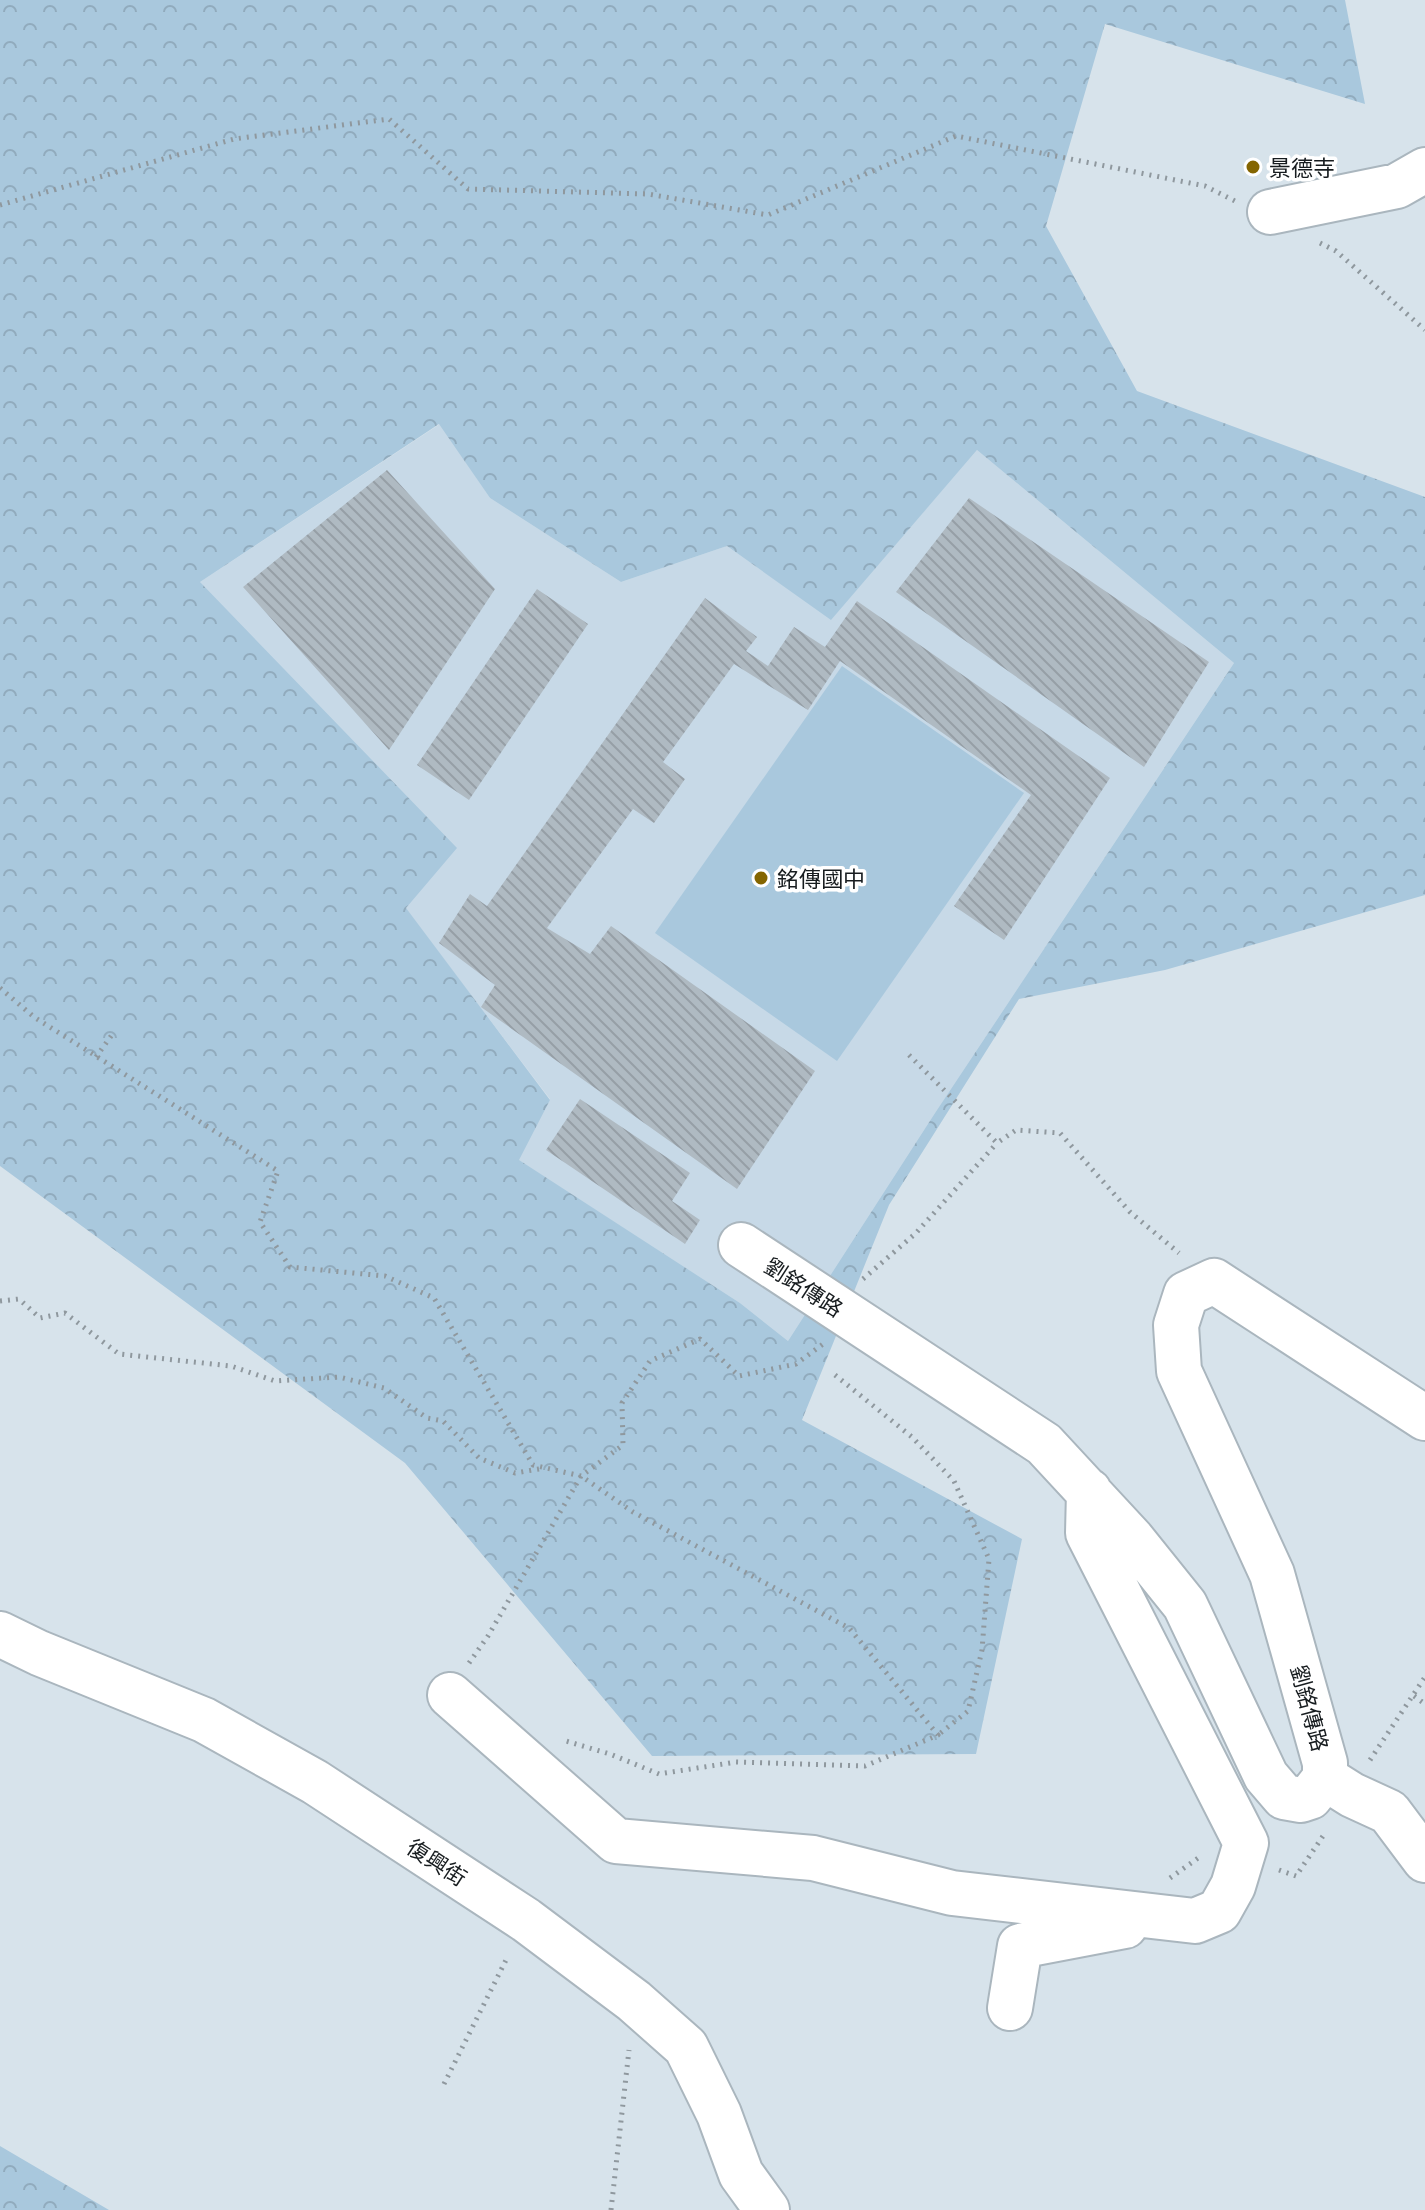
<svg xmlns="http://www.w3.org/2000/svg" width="1425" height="2210" font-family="Lato,'Noto Sans TC',sans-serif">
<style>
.built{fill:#c7d9e7}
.forest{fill:url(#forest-crowns);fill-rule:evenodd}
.pitch{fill:#a9c8dd}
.building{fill:url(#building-back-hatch)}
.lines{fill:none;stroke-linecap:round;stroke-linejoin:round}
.minor-casing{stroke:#aab6be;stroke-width:48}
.path{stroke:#8f989e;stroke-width:5;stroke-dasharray:2 6;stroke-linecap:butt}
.minor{stroke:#fff;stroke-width:44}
.poi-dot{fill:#846500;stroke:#fff;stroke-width:3}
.labels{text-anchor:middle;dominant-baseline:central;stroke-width:7;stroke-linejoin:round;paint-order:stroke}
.poi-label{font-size:22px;fill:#171c1f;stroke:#fff;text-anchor:start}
.street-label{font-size:22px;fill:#171c1f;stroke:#fff}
</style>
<defs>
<pattern id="forest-crowns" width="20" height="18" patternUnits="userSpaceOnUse" patternTransform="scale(2)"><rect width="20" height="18" fill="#a9c8dd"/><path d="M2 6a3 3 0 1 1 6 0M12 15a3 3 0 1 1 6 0" fill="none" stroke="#91abbd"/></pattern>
<pattern id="building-back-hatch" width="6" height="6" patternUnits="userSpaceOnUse" patternTransform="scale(2)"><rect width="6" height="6" fill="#afbac2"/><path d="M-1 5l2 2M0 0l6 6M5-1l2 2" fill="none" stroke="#969fa6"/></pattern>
</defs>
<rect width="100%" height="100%" fill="#d7e3eb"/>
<path class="built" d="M 440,424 L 490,498 L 621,582 L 727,546 L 831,619 L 977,450 L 1234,663 L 935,1113 L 788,1341 L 740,1303 L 518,1160 L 550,1099 L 405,908 L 200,582 Z"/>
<path class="forest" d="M 0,0 L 1345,0 L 1365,104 L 1105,24 L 1046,226 L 1137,391 L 1425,497 L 1425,895 L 1165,970 L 1019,999 L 889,1205 L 802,1420 L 1022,1539 L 976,1754 L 652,1756 L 405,1463 L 0,1166 ZM 439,424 L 490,498 L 621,582 L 727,546 L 831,620 L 977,450 L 1234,663 L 935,1113 L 788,1341 L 740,1303 L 519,1160 L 550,1100 L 406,908 L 457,848 L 200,582 Z
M 0,2146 L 109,2210 L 0,2210 Z"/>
<path class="pitch" d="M 842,666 L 1024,793 L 837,1061 L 655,933 Z"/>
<path class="building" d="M 387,470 L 495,589 L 389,750 L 243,587 Z
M 969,498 L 1209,662 L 1144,767 L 896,592 Z
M 537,589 L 588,624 L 469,800 L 417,765 Z
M 705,598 L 757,637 L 746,651 L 768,666 L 794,627 L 825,647 L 857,601 L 1110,778 L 1004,940 L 954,906 L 1031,795 L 840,661 L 808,710 L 734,664 L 663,762 L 685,779 L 654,823 L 633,809 L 547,928 L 590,954 L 611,926 L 815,1071 L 737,1189 L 481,1007 L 495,985 L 439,943 L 470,894 L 487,906 Z
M 580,1099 L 690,1173 L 672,1201 L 700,1220 L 685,1244 L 546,1150 Z"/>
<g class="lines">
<g class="minor-casing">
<path id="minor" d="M 1270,212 L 1397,186 L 1425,170
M 741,1245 L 1044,1444 L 1132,1539 L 1185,1605 L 1266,1776 L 1284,1797 L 1301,1800 L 1310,1797 L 1325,1778 L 1325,1763 L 1272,1574 L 1179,1371 L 1176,1325 L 1186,1294 L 1214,1281 L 1425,1418
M 0,1634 L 39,1653 L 204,1720 L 315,1782 L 526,1920 L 634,2001 L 686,2047 L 719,2114 L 741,2174 L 767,2210
M 450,1695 L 616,1841 L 813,1858 L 952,1893 L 1195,1921 L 1219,1911 L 1233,1886 L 1246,1843 L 1088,1533 L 1089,1491
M 1325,1778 L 1352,1795 L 1389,1812 L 1425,1860
M 1010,2008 L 1020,1946 L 1125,1926"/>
</g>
<path class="path" d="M 0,205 L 234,139 L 389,119 L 468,189 L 648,194 L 768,215 L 956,136 L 1205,186 L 1235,201
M 1320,243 L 1336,251 L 1425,330
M 0,988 L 34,1017 L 278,1171 L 260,1222 L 290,1267 L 385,1276 L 434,1298 L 533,1465 L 581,1476 L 623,1445 L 622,1403 L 650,1361 L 700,1339 L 739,1376 L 796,1364 L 823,1344
M 909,1055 L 997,1143 L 1016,1130 L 1060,1133 L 1130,1212 L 1179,1253
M 96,1057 L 114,1032
M 863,1279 L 916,1233 L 997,1143
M 0,1301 L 19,1299 L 40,1318 L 65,1313 L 119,1354 L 231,1366 L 275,1381 L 339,1377 L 384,1388 L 427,1418 L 443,1421 L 479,1458 L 515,1473 L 539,1469
M 835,1375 L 912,1437 L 954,1481 L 989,1559 L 982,1650 L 968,1711 L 938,1735
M 469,1663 L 488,1636 L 581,1476 L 633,1512 L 849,1628 L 938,1735 L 865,1766 L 736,1762 L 659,1774 L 610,1754 L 566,1741
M 1414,1696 L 1425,1704
M 1370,1760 L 1425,1677
M 1279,1870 L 1296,1876 L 1323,1836
M 1170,1878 L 1201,1856
M 444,2084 L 508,1956
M 611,2210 L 629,2050"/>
<use href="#minor" class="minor"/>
</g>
<g class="poi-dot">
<circle cx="1253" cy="167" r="8"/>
<circle cx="761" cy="878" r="8"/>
</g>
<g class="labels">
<g class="poi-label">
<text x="1269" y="167">景德寺</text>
<text x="777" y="878">銘傳國中</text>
</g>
<g class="street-label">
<text transform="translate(804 1287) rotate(33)">劉銘傳路</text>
<text transform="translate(1310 1708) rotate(75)">劉銘傳路</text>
<text transform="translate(437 1862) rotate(33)">復興街</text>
</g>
</g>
</svg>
